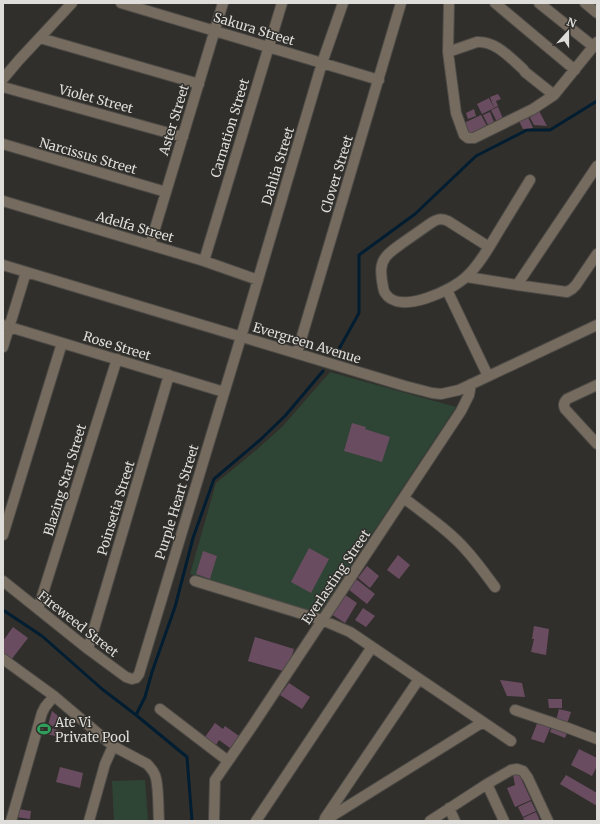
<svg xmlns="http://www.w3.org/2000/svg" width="600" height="824" font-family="Merriweather,serif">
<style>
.green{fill:#2e4435}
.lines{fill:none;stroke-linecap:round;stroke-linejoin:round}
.stream{stroke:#011d31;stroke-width:3}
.building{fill:#6a4c61}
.minor-casing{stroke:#4d4b47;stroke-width:12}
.minor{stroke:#766b5f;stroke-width:10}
.labels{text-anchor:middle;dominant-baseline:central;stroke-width:3;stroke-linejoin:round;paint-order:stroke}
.street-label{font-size:13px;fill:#deddda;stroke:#312f2b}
.poi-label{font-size:13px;fill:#deddda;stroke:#312f2b;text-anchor:start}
</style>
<rect width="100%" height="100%" fill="#312f2b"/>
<path class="green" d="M 330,372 L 456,407 L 319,614 L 190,574 L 216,483 L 254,452 L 282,427 Z
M 145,780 L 148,821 L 114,821 L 112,781 Z"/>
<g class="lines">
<path class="stream" d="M 335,356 L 359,313 L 359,255 L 415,214 L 476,156 L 527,130 L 550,130 L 597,101
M 3,610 L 42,636 L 102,689 L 136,715 L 187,757 L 192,821
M 136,715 L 145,697 L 152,672 L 175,607 L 193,538 L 214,479 L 260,440 L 285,416 L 323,371"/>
</g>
<path class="building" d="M 498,94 L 501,99 L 496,101 L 498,106 L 494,108 L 490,97 Z
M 489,98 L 494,108 L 482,114 L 477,104 Z
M 498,107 L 504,121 L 498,124 L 491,110 Z
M 537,107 L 547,126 L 534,125 L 527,112 Z
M 474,109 L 476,116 L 468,119 L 466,113 Z
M 490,112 L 494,122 L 488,125 L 483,115 Z
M 481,115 L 487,126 L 469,134 L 464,123 Z
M 528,117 L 533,128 L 523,129 L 519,121 Z
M 352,423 L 366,427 L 365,429 L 390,437 L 382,462 L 344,451 Z
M 309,548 L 329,559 L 311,593 L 291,582 Z
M 203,551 L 217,556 L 210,579 L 196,574 Z
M 398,555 L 410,565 L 399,579 L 387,570 Z
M 367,566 L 379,576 L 370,588 L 358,578 Z
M 356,579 L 375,594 L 367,604 L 348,589 Z
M 344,594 L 357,603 L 345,623 L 331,614 Z
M 363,608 L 375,616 L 366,627 L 355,620 Z
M 534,626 L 549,629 L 546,655 L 531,652 L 534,639 L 532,639 Z
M 13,627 L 28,638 L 11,660 L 3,654 L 3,641 Z
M 255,637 L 294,649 L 287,672 L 248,661 Z
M 500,680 L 522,683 L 525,697 L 507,696 Z
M 289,683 L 310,697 L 302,709 L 280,695 Z
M 548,699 L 562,699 L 562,708 L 549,708 Z
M 559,709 L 571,712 L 567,724 L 556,721 Z
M 52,711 L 64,721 L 63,729 L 48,725 Z
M 538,721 L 551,726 L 544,743 L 531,739 Z
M 215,723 L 223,729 L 225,726 L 239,736 L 230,748 L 219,740 L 216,745 L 205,737 Z
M 553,724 L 568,730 L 565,738 L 550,732 Z
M 48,727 L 61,731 L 59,737 L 47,734 Z
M 579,749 L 597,758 L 597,766 L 592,776 L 571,765 Z
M 60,767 L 83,773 L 80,788 L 56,782 Z
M 519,774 L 531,800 L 515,807 L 507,788 L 515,785 L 513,775 Z
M 566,775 L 597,793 L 597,806 L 560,784 Z
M 531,801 L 536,811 L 523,817 L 518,807 Z
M 18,809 L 31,811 L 30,819 L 16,817 Z
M 536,812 L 540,821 L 525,821 L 523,818 Z"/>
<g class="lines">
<g class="minor-casing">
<path id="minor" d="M 121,3 L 379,80
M 449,3 L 448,52 L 456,113 L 464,135 L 468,138 L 474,138 L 533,109 L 554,95 L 597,42
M 495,3 L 575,70
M 539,3 L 594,47
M 585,3 L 597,13
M 40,38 L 199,84
M 448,52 L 477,42 C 496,41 509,57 523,69 L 525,72 L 554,95
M 3,79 L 19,60 L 72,3
M 3,87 L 183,137
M 3,144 L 166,192
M 3,201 L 204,261 L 258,280
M 150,245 L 223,3
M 489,247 L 448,221 C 441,218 437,219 431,223 C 421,230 411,237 401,244 C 396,248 389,252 385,258 C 380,265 381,273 382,281 C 383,285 383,290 385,293 C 399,316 453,290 467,276 C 479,265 488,249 497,234 C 508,216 519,198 530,180
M 204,261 L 282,3
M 3,265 L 405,386 L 432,393 L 441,394 L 459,390 L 597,325
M 467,277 L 517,285 L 567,292 L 572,289 L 576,285 L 597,254
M 517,285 L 597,166
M 447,290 L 488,376
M 3,325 L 224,392
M 3,347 L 26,272
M 297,353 L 401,3
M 597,385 L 567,399 C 564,402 563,405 565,409 L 597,444
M 404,498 C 424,514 449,530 466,550 C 477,562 486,575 495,587
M 3,535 L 62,343
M 3,581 L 88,649 L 126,677 L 132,679 L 136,678 L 139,674 L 241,337 L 322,63 L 343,3
M 195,581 L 322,620 L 350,632 L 511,741
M 38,609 L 117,359
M 88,649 L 169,375
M 3,659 L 54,696 L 113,746 L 147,764 C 150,767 153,770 155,775 C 159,785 158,809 159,821
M 160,709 L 228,761
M 515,710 L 568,728 L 597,739
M 487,784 L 504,821
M 449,808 L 455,821
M 325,818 L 419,679
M 11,821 L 42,713 L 45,707 L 54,696
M 89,821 L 105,764 L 113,746
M 214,821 L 215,780 L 251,728 L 461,411 L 469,395 L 471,384
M 256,821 L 372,647
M 324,821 L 483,722
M 430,821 L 487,784 L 511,770 L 517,769 L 523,771 L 528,778 L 548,821"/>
</g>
<use href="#minor" class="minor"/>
</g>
<defs>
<g id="stadium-bare" transform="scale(1.08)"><path d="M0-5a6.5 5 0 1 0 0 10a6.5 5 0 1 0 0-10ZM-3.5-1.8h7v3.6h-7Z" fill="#2e9e5b" stroke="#312f2b" stroke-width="2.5" paint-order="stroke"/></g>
</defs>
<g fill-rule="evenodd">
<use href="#stadium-bare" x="44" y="729"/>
</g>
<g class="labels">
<g class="street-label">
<text transform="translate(254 29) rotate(17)">Sakura Street</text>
<text transform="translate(96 99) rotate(15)">Violet Street</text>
<text transform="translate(174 120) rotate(-73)">Aster Street</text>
<text transform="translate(230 128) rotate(-73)">Carnation Street</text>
<text transform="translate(88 156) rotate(16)">Narcissus Street</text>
<text transform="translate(278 166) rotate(-73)">Dahlia Street</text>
<text transform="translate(337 174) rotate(-73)">Clover Street</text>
<text transform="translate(135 227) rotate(16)">Adelfa Street</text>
<text transform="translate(307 343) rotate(17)">Evergreen Avenue</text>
<text transform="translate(117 346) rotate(17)">Rose Street</text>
<text transform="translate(65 480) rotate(-73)">Blazing Star Street</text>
<text transform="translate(177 502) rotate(-73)">Purple Heart Street</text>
<text transform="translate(116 508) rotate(-73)">Poinsetia Street</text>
<text transform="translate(336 577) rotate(-56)">Everlasting Street</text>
<text transform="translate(78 624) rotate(38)">Fireweed Street</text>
</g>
<g class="poi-label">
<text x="55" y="722">Ate Vi<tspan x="55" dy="15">Private Pool</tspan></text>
</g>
</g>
<rect width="600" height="824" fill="none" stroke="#deddda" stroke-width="8"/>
<g transform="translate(568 32) rotate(21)" stroke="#312f2b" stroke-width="3" paint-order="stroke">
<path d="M0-3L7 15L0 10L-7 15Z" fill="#deddda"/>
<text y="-6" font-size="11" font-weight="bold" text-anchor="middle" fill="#deddda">N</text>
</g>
</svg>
